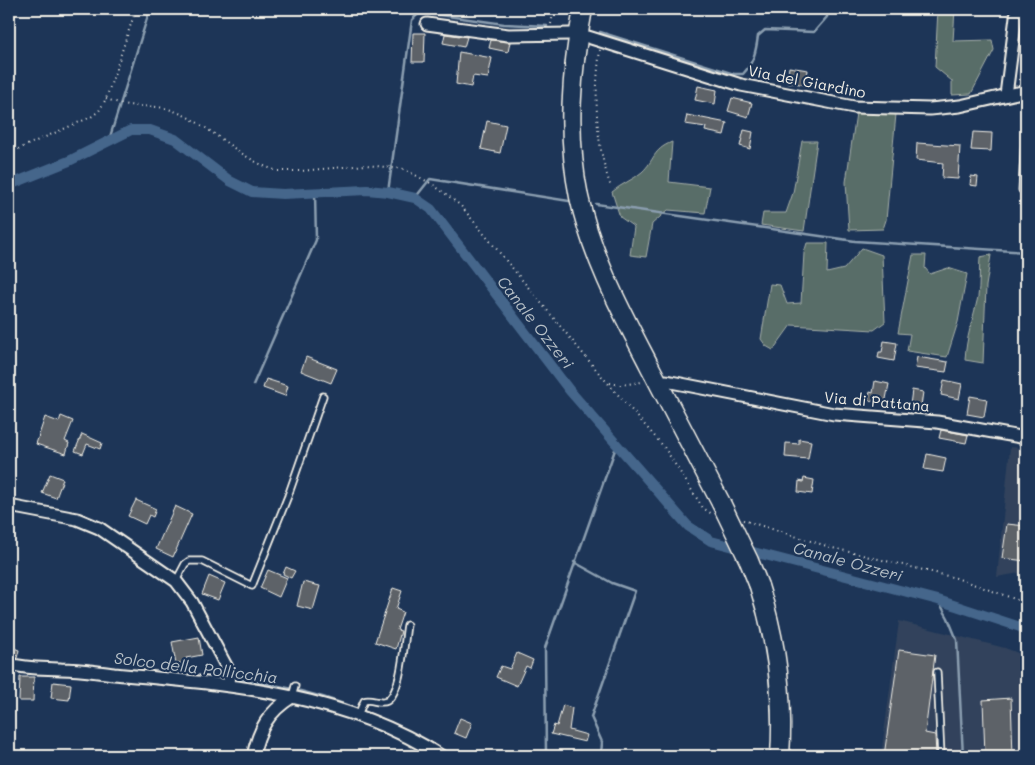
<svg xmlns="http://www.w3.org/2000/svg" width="1035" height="765" font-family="Mali,sans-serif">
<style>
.built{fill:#30425c}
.green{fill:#586d68;stroke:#a6afa8}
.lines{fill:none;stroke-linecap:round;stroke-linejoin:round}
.stream{stroke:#8b9eb0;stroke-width:2.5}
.canal{stroke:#45668b;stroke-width:10}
.building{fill:#5d6268;stroke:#f4f1e8}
.service-casing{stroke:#f4f1e8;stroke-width:9}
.minor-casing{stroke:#f4f1e8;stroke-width:15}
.primary-casing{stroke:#f4f1e8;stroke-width:21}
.path{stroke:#f4f1e8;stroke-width:2;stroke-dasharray:1 4;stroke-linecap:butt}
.service{stroke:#1d3557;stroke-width:5.5}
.minor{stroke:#1d3557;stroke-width:11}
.primary{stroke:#1d3557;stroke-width:18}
.primary-bridge-casing{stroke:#f4f1e8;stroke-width:21;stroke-linecap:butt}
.primary-bridge{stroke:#1d3557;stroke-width:18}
.labels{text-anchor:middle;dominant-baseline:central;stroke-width:4.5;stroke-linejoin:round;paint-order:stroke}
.street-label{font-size:15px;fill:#f4f1e8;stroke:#1d3557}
.water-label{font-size:16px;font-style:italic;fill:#b7c0c7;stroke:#1d3557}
</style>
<rect width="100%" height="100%" fill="#1d3557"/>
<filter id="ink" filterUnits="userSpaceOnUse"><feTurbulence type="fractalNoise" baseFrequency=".02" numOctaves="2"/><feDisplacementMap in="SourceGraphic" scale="10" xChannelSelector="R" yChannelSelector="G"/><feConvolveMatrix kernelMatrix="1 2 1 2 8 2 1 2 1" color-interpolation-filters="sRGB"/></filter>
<g filter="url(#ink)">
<path class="built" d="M 1010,447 L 1026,448 L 1026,572 L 997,577 Z
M 899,621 L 1005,648 L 1026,656 L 1026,756 L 881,756 Z"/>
<path class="green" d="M 938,9 L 955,9 L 953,41 L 992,40 L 994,50 L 971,94 L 952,95 L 952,81 L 935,67 Z
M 856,113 L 896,114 L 886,220 L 883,229 L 849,230 L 846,182 Z
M 802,141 L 817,141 L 804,231 L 761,225 L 763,213 L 786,213 L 793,193 Z
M 672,142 L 669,182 L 710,187 L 705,213 L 668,210 L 652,224 L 646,257 L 630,255 L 634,227 L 620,217 L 612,192 C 621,184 633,180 642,172 C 655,160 652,150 672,142 Z
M 807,243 L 828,243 L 827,273 L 844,269 L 862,248 L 882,255 L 885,322 L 874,330 L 791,325 L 773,350 L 766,346 L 761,339 L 770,284 L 780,285 L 787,304 L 801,303 L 804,253 Z
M 913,255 L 926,255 L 925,268 L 930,274 L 948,268 L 967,274 L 958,322 L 947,357 L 907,351 L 910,334 L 898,333 Z
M 991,255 L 986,286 L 983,363 L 965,360 C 966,338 973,319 978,297 C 980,284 979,270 980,257 Z"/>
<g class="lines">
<path class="stream" d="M 600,32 L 734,74 L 743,74 C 754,62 756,51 758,36 L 765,30 L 814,32 L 827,17 L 828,9
M 109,140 L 150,9
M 388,192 L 412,20 L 418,14 L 426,13 L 504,24 L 547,26
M 415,198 L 430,179 L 569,201
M 596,204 L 855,241 L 1026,252
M 253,385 L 316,240 L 315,193
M 574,562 L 612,583 L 635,591 L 591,717 L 602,742 L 601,756
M 938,600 L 948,618 L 957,640 L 963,756
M 41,663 L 83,665
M 116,669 L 225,678
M 233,679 C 311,687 387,715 453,756
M 546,756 L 545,648 L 617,444"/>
<path class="canal" d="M 9,185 L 69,161 L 131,130 L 150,130 L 175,139 L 230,181 L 252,192 L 283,194 L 367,190 L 388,192 L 415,198 L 431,209 L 570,391 L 688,526 L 711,541 L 938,600 L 1026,629"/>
</g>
<path class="building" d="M 413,33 L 425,33 L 424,62 L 412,62 Z
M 445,34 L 467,37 L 464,47 L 443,43 Z
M 491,40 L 510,42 L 508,52 L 489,48 Z
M 459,52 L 492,58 L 488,78 L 473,76 L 471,87 L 456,84 Z
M 789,67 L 808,70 L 806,85 L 787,82 Z
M 698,86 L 717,90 L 715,104 L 695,100 Z
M 732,98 L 752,103 L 748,117 L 728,111 Z
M 687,115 L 727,123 L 724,135 L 705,131 L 706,127 L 685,124 Z
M 487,121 L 506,125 L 500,153 L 481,149 Z
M 744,130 L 753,132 L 750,149 L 740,146 Z
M 973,132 L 992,133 L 991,151 L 971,150 Z
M 917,143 L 960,146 L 958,179 L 942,178 L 943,163 L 916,160 Z
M 971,176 L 978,177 L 977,186 L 970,185 Z
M 884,341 L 897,343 L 894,361 L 878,358 L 879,352 L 882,352 Z
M 306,357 L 337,369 L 331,383 L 301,371 Z
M 917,357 L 948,362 L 946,372 L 915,368 Z
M 266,379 L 288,386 L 285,396 L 263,388 Z
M 944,380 L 962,384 L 959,399 L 941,395 Z
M 875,381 L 889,384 L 885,404 L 868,400 L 870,392 L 873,393 Z
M 912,390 L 923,392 L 921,406 L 910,405 Z
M 970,396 L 987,399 L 984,417 L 967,414 Z
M 61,416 L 73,421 L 65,441 L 69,443 L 66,454 L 36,444 L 45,417 L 59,422 Z
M 941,430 L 968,435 L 966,443 L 939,438 Z
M 82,434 L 102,443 L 100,449 L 87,444 L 83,454 L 75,451 Z
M 799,439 L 811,441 L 808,459 L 785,457 L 786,443 L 799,444 Z
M 927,454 L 946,458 L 943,472 L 924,469 Z
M 50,474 L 63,479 L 56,498 L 42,493 Z
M 804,478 L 814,480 L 812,494 L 798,492 L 799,481 L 803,482 Z
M 136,500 L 156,509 L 153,517 L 149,515 L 145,524 L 128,516 Z
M 175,506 L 192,514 L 173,557 L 156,549 Z
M 1007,524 L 1026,526 L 1026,561 L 1002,558 Z
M 286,567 L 295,571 L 291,578 L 283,574 Z
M 268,570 L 287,578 L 279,597 L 260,588 Z
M 209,576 L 225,583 L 218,600 L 202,594 Z
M 303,582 L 320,586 L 313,610 L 297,606 Z
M 393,588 L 402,591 L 396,609 L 403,612 L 397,630 L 401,631 L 396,649 L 375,642 Z
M 199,637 L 202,655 L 186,658 L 186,663 L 176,664 L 172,642 Z
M 9,646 L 19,650 L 17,658 L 9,655 Z
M 899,650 L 935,655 L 925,733 L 935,735 L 936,756 L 884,756 Z
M 517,653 L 533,660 L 530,668 L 526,666 L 517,686 L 496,677 L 501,666 L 510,669 Z
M 20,677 L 34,677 L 33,701 L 19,701 Z
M 53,682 L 71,684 L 69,700 L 51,698 Z
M 1011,698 L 1013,756 L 985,756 L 983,700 Z
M 563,705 L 572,708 L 569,730 L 587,735 L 585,742 L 551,734 L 554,725 L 557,726 Z
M 460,718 L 472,723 L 466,738 L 454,733 Z"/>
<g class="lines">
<g class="service-casing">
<path id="service" d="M 1026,118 L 1022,190 L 1026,190
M 176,581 L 185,564 L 189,561 L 202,561 L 252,586 L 288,496 L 323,396
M 937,672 L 941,756
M 292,697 L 295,686
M 358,715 L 364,701 C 371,698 380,705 387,701 C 402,691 404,642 407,625"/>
</g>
<g class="minor-casing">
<path id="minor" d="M 427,24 L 508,35 L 570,34
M 588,37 L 741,85 L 854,107 L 930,109 L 960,106 L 1026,91
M 1006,95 L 1017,9
M 666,381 L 834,414 L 937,422 L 1026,438
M 9,506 L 77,519 L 99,528 L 176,581 L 192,602 L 224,662 L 230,673 L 229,684
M 9,664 C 27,669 43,668 61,669 C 79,669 96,672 114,674 C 227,684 343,693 441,756
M 253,756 C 259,729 268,712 292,697"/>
</g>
<g class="primary-casing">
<path id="primary" d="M 583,9 C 571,72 566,134 579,197 C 592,257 621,311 649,365 C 673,411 697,457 721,503
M 759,586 C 777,642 784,698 780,756"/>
</g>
<path class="path" d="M 551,24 L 554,9
M 600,50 C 594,95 595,143 611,187
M 106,99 C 113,101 121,104 128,105 C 144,107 159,105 174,111 C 212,125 239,160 278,171 L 300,171 L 366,165 L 404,169 L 432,184 L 447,195 L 461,206 L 599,373 L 664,447 L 703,508 L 712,514
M 9,153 L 91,117 L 99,111 L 106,99 L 136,9
M 610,383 L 620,385 L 642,382
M 743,520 L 833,548 L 956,578 L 1026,603"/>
<use href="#service" class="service"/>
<use href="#minor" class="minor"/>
<use href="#primary" class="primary"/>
<g class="primary-bridge-casing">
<path id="primary-bridge" d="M 721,503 L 749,561 L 759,586"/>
</g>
<use href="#primary-bridge" class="primary-bridge"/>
</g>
</g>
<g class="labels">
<g class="street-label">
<text transform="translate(807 81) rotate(11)">Via del Giardino</text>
<text transform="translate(877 401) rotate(5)">Via di Pattana</text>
</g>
<g class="water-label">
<text transform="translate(536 322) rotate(52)">Canale Ozzeri</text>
<text transform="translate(848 561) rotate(15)">Canale Ozzeri</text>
<text transform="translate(196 667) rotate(7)">Solco della Pollicchia</text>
</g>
</g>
<rect width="1035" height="765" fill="none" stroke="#1d3557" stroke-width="30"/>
<rect x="15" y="15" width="1005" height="735" fill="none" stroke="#f4f1e8" stroke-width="2" filter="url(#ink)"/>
</svg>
